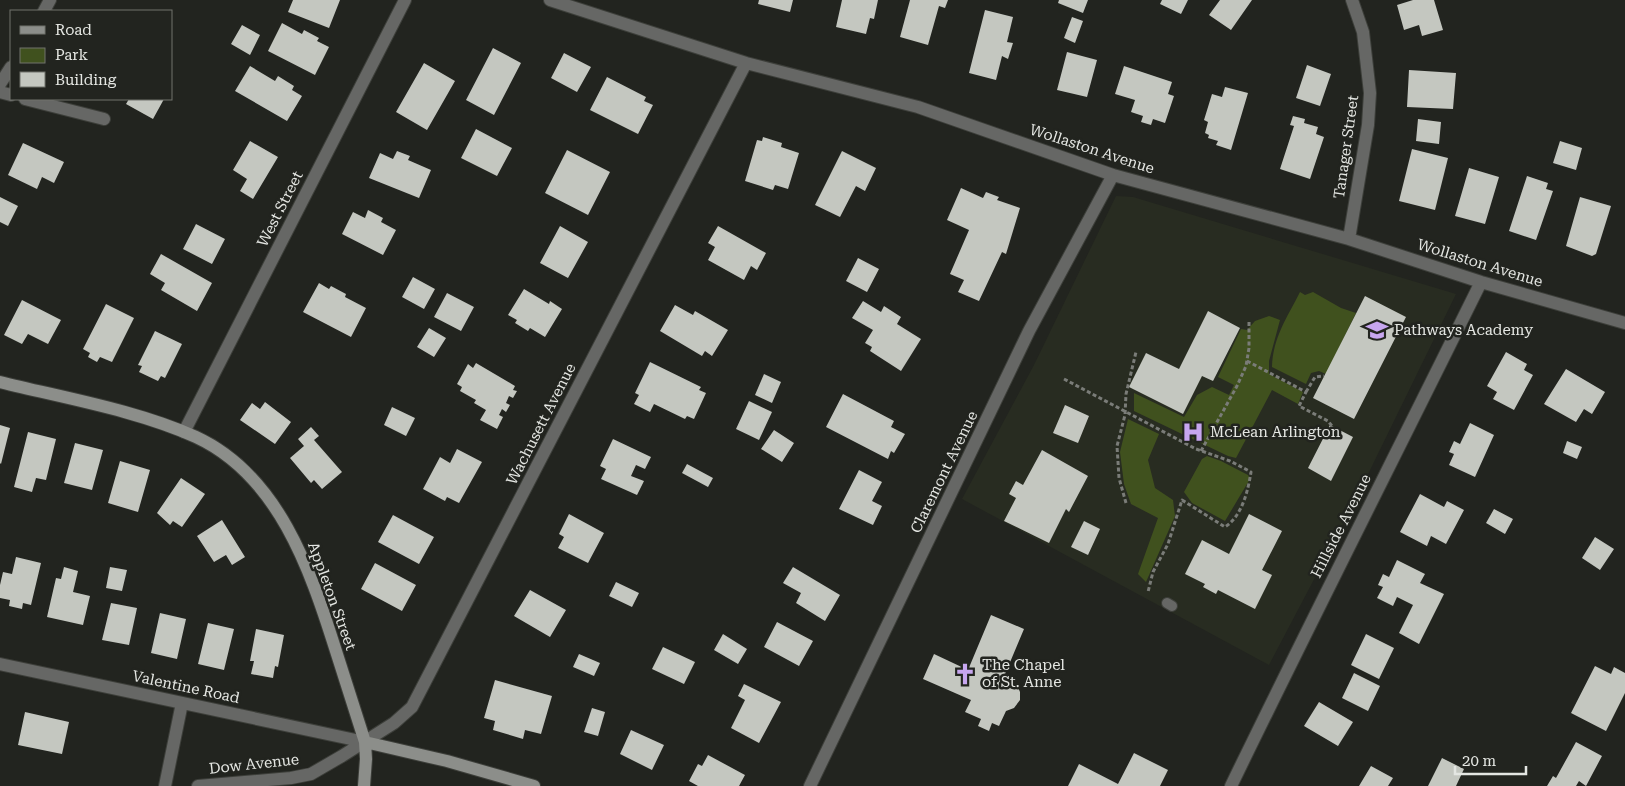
<svg xmlns="http://www.w3.org/2000/svg" width="1625" height="786" font-family="'Roboto Serif',serif">
<style>
.built{fill:#282c21}
.green{fill:#40511e}
.building{fill:#c4c7c0}
.lines{fill:none;stroke-linecap:round;stroke-linejoin:round}
.lane-casing{stroke:#3d3f3a;stroke-width:12}
.street-casing{stroke:#3d3f3a;stroke-width:14}
.secondary-casing{stroke:#3d3f3a;stroke-width:14}
.path{stroke:#7a7c78;stroke-width:3;stroke-dasharray:4 2.5;stroke-linecap:butt}
.lane{stroke:#666765;stroke-width:10}
.street{stroke:#666765;stroke-width:12}
.secondary{stroke:#8c8e8a;stroke-width:12}
.labels{text-anchor:middle;dominant-baseline:central;stroke-width:5;stroke-linejoin:round;paint-order:stroke}
.street-label{font-size:15px;fill:#e4e6e2;stroke:#22241f}
.poi-label{font-size:15px;fill:#e4e6e2;stroke:#22241f;text-anchor:start}
</style>
<rect width="100%" height="100%" fill="#22241f"/>
<path class="built" d="M 1116,196 L 1133,197 L 1456,294 L 1351,509 L 1269,665 L 962,499 L 1034,365 Z"/>
<path class="green" d="M 1300,292 L 1305,295 L 1313,292 L 1341,308 L 1356,313 L 1326,374 L 1319,371 L 1311,373 L 1306,384 L 1272,367 C 1273,337 1287,318 1300,292 Z
M 1269,316 L 1280,320 L 1269,361 L 1269,374 L 1303,392 L 1298,404 L 1272,390 L 1236,458 L 1228,456 L 1134,411 L 1134,393 L 1184,417 L 1197,395 L 1212,387 L 1229,395 L 1234,385 L 1218,377 L 1241,329 L 1247,330 L 1255,321 Z
M 1128,419 L 1159,434 L 1148,460 L 1155,488 L 1173,500 L 1175,516 L 1146,582 L 1138,574 L 1158,518 L 1131,504 L 1124,484 L 1120,452 Z
M 1207,456 L 1221,461 L 1248,475 L 1250,479 L 1225,521 L 1192,503 L 1184,492 L 1202,459 Z"/>
<path class="building" d="M 293,0 L 340,0 L 329,28 L 288,12 Z
M 759,0 L 793,0 L 790,12 L 758,4 Z
M 842,0 L 878,0 L 874,19 L 870,18 L 866,34 L 836,27 Z
M 910,0 L 948,0 L 945,8 L 939,6 L 928,45 L 900,37 Z
M 1059,0 L 1088,0 L 1083,13 L 1058,3 Z
M 1162,0 L 1188,0 L 1181,14 L 1160,4 Z
M 1220,0 L 1252,0 L 1231,30 L 1209,15 Z
M 1413,0 L 1434,0 L 1443,30 L 1422,36 L 1419,25 L 1404,30 L 1397,5 Z
M 985,10 L 1013,17 L 1007,42 L 1013,43 L 1008,59 L 1002,56 L 996,80 L 969,73 Z
M 1072,17 L 1083,21 L 1075,43 L 1064,38 Z
M 282,23 L 302,34 L 304,30 L 319,38 L 317,41 L 329,47 L 315,75 L 268,51 Z
M 242,25 L 260,35 L 250,55 L 231,44 Z
M 493,48 L 521,63 L 494,115 L 466,100 Z
M 1067,52 L 1097,60 L 1087,97 L 1057,90 Z
M 564,53 L 591,67 L 577,92 L 551,78 Z
M 424,63 L 455,81 L 427,130 L 396,112 Z
M 1307,65 L 1331,74 L 1320,106 L 1296,98 Z
M 250,66 L 275,81 L 278,76 L 294,86 L 292,90 L 302,96 L 287,121 L 235,91 Z
M 1124,66 L 1172,82 L 1168,94 L 1174,96 L 1165,123 L 1153,119 L 1151,125 L 1141,122 L 1143,116 L 1131,112 L 1135,100 L 1115,94 Z
M 1409,70 L 1456,73 L 1453,109 L 1407,107 Z
M 607,77 L 646,97 L 644,101 L 653,105 L 638,134 L 590,110 Z
M 1225,87 L 1248,93 L 1231,150 L 1216,145 L 1218,141 L 1208,138 L 1209,135 L 1205,133 L 1208,122 L 1204,120 L 1212,94 L 1222,97 Z
M 129,99 L 164,99 L 153,119 L 126,104 Z
M 1293,116 L 1305,119 L 1304,123 L 1318,127 L 1316,134 L 1324,137 L 1310,179 L 1280,169 L 1294,126 L 1290,125 Z
M 1418,119 L 1441,122 L 1439,144 L 1416,141 Z
M 476,129 L 512,148 L 497,176 L 461,158 Z
M 763,137 L 782,143 L 781,147 L 799,153 L 788,189 L 775,185 L 773,190 L 745,181 L 757,140 L 762,141 Z
M 250,141 L 278,157 L 253,199 L 240,191 L 247,179 L 233,170 Z
M 1560,141 L 1582,148 L 1576,170 L 1553,163 Z
M 23,143 L 64,162 L 54,183 L 42,177 L 37,189 L 8,175 Z
M 1412,149 L 1448,158 L 1435,210 L 1399,201 Z
M 567,150 L 610,172 L 588,215 L 545,193 Z
M 397,151 L 410,156 L 408,160 L 431,170 L 419,198 L 369,178 L 380,153 L 393,159 Z
M 842,151 L 876,168 L 865,191 L 856,186 L 840,217 L 815,205 Z
M 1469,168 L 1499,177 L 1485,224 L 1455,216 Z
M 1527,176 L 1548,183 L 1546,189 L 1553,191 L 1536,240 L 1509,231 Z
M 961,188 L 983,198 L 986,192 L 999,197 L 997,200 L 1020,208 L 1006,254 L 1002,252 L 979,301 L 958,292 L 964,280 L 950,274 L 969,230 L 947,220 Z
M 0,197 L 18,206 L 8,226 L 0,222 Z
M 1580,197 L 1611,206 L 1596,254 L 1592,256 L 1566,246 Z
M 368,210 L 383,218 L 381,222 L 396,230 L 383,255 L 342,234 L 353,212 L 365,218 Z
M 196,224 L 225,239 L 212,264 L 183,249 Z
M 560,226 L 588,242 L 568,278 L 540,263 Z
M 718,226 L 766,253 L 757,270 L 751,266 L 744,280 L 708,260 L 715,247 L 708,243 Z
M 161,254 L 212,283 L 197,311 L 161,290 L 165,283 L 150,274 Z
M 858,258 L 879,269 L 867,292 L 846,281 Z
M 413,277 L 435,289 L 424,309 L 402,297 Z
M 319,283 L 329,289 L 331,286 L 346,294 L 345,297 L 366,308 L 351,337 L 303,312 Z
M 524,289 L 549,304 L 550,301 L 562,309 L 545,337 L 530,328 L 528,331 L 515,323 L 517,320 L 508,315 Z
M 447,293 L 474,307 L 461,331 L 434,317 Z
M 1365,296 L 1406,317 L 1354,419 L 1313,398 Z
M 22,300 L 61,320 L 48,344 L 28,334 L 22,344 L 4,335 Z
M 863,301 L 881,312 L 884,306 L 901,317 L 897,324 L 921,339 L 901,371 L 870,351 L 872,347 L 865,343 L 873,330 L 852,318 Z
M 106,304 L 134,318 L 112,362 L 100,357 L 97,362 L 88,357 L 90,353 L 83,349 Z
M 675,305 L 693,315 L 695,311 L 728,330 L 712,356 L 705,351 L 702,356 L 660,331 Z
M 1208,311 L 1240,328 L 1213,381 L 1202,376 L 1183,414 L 1129,387 L 1146,353 L 1179,369 Z
M 429,328 L 446,338 L 434,357 L 417,347 Z
M 155,331 L 182,344 L 165,378 L 161,376 L 158,381 L 139,372 L 142,366 L 138,365 Z
M 1506,352 L 1527,364 L 1524,370 L 1533,375 L 1514,410 L 1493,399 L 1497,392 L 1487,386 Z
M 650,362 L 701,387 L 699,390 L 706,393 L 694,419 L 687,416 L 685,419 L 654,404 L 650,412 L 634,404 L 639,395 L 635,393 Z
M 476,363 L 515,386 L 513,390 L 517,391 L 513,398 L 509,396 L 506,403 L 510,405 L 506,412 L 502,409 L 499,415 L 503,417 L 497,429 L 480,420 L 486,410 L 474,403 L 476,400 L 460,391 L 462,387 L 457,384 L 468,364 L 473,368 Z
M 1566,369 L 1605,392 L 1592,414 L 1584,409 L 1576,422 L 1544,404 Z
M 764,374 L 781,382 L 772,403 L 755,395 Z
M 843,394 L 894,421 L 891,427 L 905,434 L 894,453 L 891,451 L 888,459 L 826,427 Z
M 749,401 L 772,412 L 759,440 L 736,429 Z
M 265,402 L 291,422 L 275,444 L 240,420 L 252,403 L 260,409 Z
M 1065,405 L 1089,416 L 1078,443 L 1053,433 Z
M 392,407 L 415,418 L 406,436 L 384,425 Z
M 1470,423 L 1494,435 L 1475,477 L 1449,465 L 1454,454 L 1449,452 L 1454,441 L 1460,444 Z
M 0,425 L 10,428 L 1,464 L 0,463 Z
M 1330,425 L 1353,437 L 1331,481 L 1308,468 Z
M 311,427 L 319,436 L 314,440 L 342,472 L 322,489 L 314,480 L 311,483 L 290,458 L 304,446 L 298,439 Z
M 774,430 L 794,443 L 782,462 L 761,449 Z
M 28,432 L 56,439 L 46,480 L 36,478 L 32,492 L 14,487 Z
M 613,439 L 651,457 L 645,469 L 636,465 L 631,476 L 644,481 L 637,495 L 601,479 L 606,469 L 600,466 Z
M 1567,441 L 1582,447 L 1577,459 L 1563,453 Z
M 75,443 L 103,450 L 92,490 L 64,483 Z
M 457,449 L 482,462 L 459,503 L 447,497 L 445,501 L 423,489 L 440,457 L 450,463 Z
M 1042,450 L 1088,476 L 1069,512 L 1066,509 L 1049,543 L 1004,521 L 1016,498 L 1009,494 L 1016,481 L 1023,485 Z
M 120,461 L 150,470 L 138,512 L 108,503 Z
M 687,464 L 713,478 L 708,487 L 682,473 Z
M 859,470 L 882,482 L 872,501 L 882,506 L 873,525 L 839,509 Z
M 181,478 L 205,494 L 182,527 L 173,521 L 170,525 L 157,513 Z
M 1420,494 L 1444,507 L 1447,501 L 1464,510 L 1446,544 L 1431,536 L 1427,546 L 1400,532 Z
M 1494,509 L 1513,519 L 1505,534 L 1486,523 Z
M 569,514 L 604,533 L 588,563 L 558,548 L 564,537 L 559,534 Z
M 1249,514 L 1282,531 L 1262,570 L 1272,575 L 1255,609 L 1218,590 L 1216,594 L 1203,587 L 1205,584 L 1185,574 L 1202,540 L 1229,554 Z
M 393,515 L 434,537 L 419,564 L 378,542 Z
M 222,520 L 245,557 L 232,565 L 226,555 L 214,562 L 197,536 Z
M 1084,521 L 1100,529 L 1088,555 L 1071,547 Z
M 1595,537 L 1614,549 L 1600,570 L 1582,558 Z
M 16,557 L 41,563 L 31,605 L 23,603 L 22,609 L 9,606 L 10,600 L 0,598 L 0,585 L 3,572 L 12,574 Z
M 1397,560 L 1425,574 L 1420,583 L 1444,594 L 1419,644 L 1399,633 L 1413,605 L 1397,597 L 1393,606 L 1377,598 L 1383,587 L 1378,585 L 1383,574 L 1389,577 Z
M 375,563 L 416,585 L 402,611 L 361,589 Z
M 64,567 L 78,571 L 73,592 L 90,596 L 83,625 L 47,617 L 56,578 L 61,579 Z
M 110,567 L 127,570 L 122,591 L 106,588 Z
M 793,567 L 840,595 L 825,621 L 796,603 L 801,593 L 783,583 Z
M 616,582 L 639,593 L 632,607 L 609,596 Z
M 530,590 L 566,610 L 550,637 L 514,616 Z
M 111,603 L 137,608 L 129,645 L 102,640 Z
M 160,613 L 186,619 L 177,659 L 151,653 Z
M 991,615 L 1024,629 L 1003,679 L 1017,685 L 1020,692 L 1020,700 L 1014,708 L 1006,711 L 999,726 L 992,723 L 989,731 L 978,726 L 981,719 L 965,712 L 971,700 L 923,679 L 934,654 L 968,670 Z
M 777,622 L 813,641 L 799,666 L 764,647 Z
M 208,623 L 234,629 L 224,670 L 198,664 Z
M 256,629 L 284,635 L 278,667 L 275,666 L 273,678 L 251,674 L 254,661 L 250,661 Z
M 723,634 L 747,649 L 738,664 L 714,650 Z
M 1366,634 L 1394,648 L 1379,679 L 1351,665 Z
M 663,647 L 695,662 L 684,684 L 652,669 Z
M 579,654 L 600,663 L 594,676 L 573,667 Z
M 1595,666 L 1611,674 L 1614,667 L 1625,673 L 1625,693 L 1606,731 L 1571,713 Z
M 1354,673 L 1380,686 L 1368,711 L 1342,698 Z
M 495,680 L 552,696 L 541,734 L 525,730 L 523,739 L 493,730 L 495,721 L 484,718 Z
M 744,684 L 781,702 L 759,743 L 731,728 L 745,700 L 738,696 Z
M 1319,702 L 1353,722 L 1338,746 L 1304,726 Z
M 592,708 L 605,712 L 598,736 L 584,732 Z
M 25,712 L 69,722 L 62,754 L 18,745 Z
M 631,730 L 664,745 L 652,770 L 620,754 Z
M 1576,742 L 1602,756 L 1586,786 L 1579,781 L 1576,786 L 1547,786 L 1553,776 L 1556,778 Z
M 1134,753 L 1168,770 L 1160,786 L 1068,786 L 1079,764 L 1118,784 Z
M 708,755 L 745,775 L 739,786 L 698,786 L 689,781 L 698,764 L 702,766 Z
M 1442,758 L 1464,769 L 1456,786 L 1428,786 Z
M 1371,766 L 1393,778 L 1388,786 L 1359,786 Z"/>
<g class="lines">
<g class="lane-casing">
<path id="lane" d="M 1167,603 L 1172,606"/>
</g>
<g class="street-casing">
<path id="street" d="M 550,0 L 746,63 L 918,107 L 1113,175 L 1349,239 L 1481,282 L 1625,323
M 44,11 L 50,0
M 0,84 L 11,67
M 0,92 L 11,95
M 25,99 L 104,119
M 1349,239 L 1368,125 L 1370,93 L 1363,32 L 1352,0
M 184,432 L 405,0
M 0,664 L 365,742
M 165,786 L 182,703
M 198,786 L 291,778 L 311,774 L 342,756 L 394,723 L 412,707 L 746,63
M 810,786 L 1029,331 L 1113,175
M 1231,786 C 1313,617 1398,450 1481,282"/>
</g>
<g class="secondary-casing">
<path id="secondary" d="M 0,382 C 64,398 136,410 196,437 C 278,475 310,569 335,648 C 345,680 355,711 365,742 L 366,759 L 364,786
M 365,742 L 447,761 L 534,786"/>
</g>
<path class="path" d="M 1247,361 L 1306,392 L 1299,406 L 1328,421 L 1332,426
M 1064,379 L 1196,449 L 1230,461 L 1251,472 C 1248,491 1242,516 1225,527 L 1182,500 L 1168,544 L 1153,572 L 1148,592
M 1306,392 L 1315,377 L 1324,376
M 1201,451 L 1237,386 L 1246,366 L 1249,348 L 1249,320
M 1126,503 L 1119,478 L 1117,446 L 1125,415 L 1126,394 L 1136,352"/>
<use href="#lane" class="lane"/>
<use href="#street" class="street"/>
<use href="#secondary" class="secondary"/>
</g>
<defs>
<g id="school-bare" transform="scale(1.725)"><path d="M0-5L7-2L0 1L-7-2ZM-4 1L0 2.5L4 1V4Q0 6-4 4Z" fill="#c7a6ef" stroke="#22241f" stroke-width="2.5" paint-order="stroke"/></g>
<g id="hospital-bare" transform="scale(1.725)"><path d="M-5-5h3v3.5h4V-5h3V5h-3V1.5h-4V5h-3Z" fill="#c7a6ef" stroke="#22241f" stroke-width="2.5" paint-order="stroke"/></g>
<g id="church-bare" transform="scale(1.725)"><path d="M-1.2-6h2.4v3.5h3.3v2.4h-3.3V6h-2.4V-.1h-3.3v-2.4h3.3Z" fill="#c7a6ef" stroke="#22241f" stroke-width="2.5" paint-order="stroke"/></g>
</defs>
<g fill-rule="evenodd">
<use href="#school-bare" x="1377" y="330"/>
<use href="#hospital-bare" x="1193" y="432"/>
<use href="#church-bare" x="965" y="674"/>
</g>
<g class="labels">
<g class="street-label">
<text transform="translate(1346 147) rotate(-82)">Tanager Street</text>
<text transform="translate(1092 149) rotate(18)">Wollaston Avenue</text>
<text transform="translate(280 209) rotate(-63)">West Street</text>
<text transform="translate(1480 263) rotate(17)">Wollaston Avenue</text>
<text transform="translate(541 424) rotate(-63)">Wachusett Avenue</text>
<text transform="translate(944 472) rotate(-64)">Claremont Avenue</text>
<text transform="translate(1341 526) rotate(-63)">Hillside Avenue</text>
<text transform="translate(332 596) rotate(70)">Appleton Street</text>
<text transform="translate(186 687) rotate(12)">Valentine Road</text>
<text transform="translate(254 764) rotate(-6)">Dow Avenue</text>
</g>
<g class="poi-label">
<text x="1394" y="330">Pathways Academy</text>
<text x="1210" y="432">McLean Arlington</text>
<text x="982" y="665">The Chapel<tspan x="982" dy="17">of St. Anne</tspan></text>
</g>
</g>
<rect x="10" y="10" width="162" height="90" fill="#22241f" stroke="#70726d"/>
<rect x="20" y="26" width="25" height="8" fill="#8c8e8a" stroke="#70726d"/>
<text x="55" y="35" font-size="15" fill="#e4e6e2">Road</text>
<rect x="20" y="48" width="25" height="15" fill="#40511e" stroke="#70726d"/>
<text x="55" y="60" font-size="15" fill="#e4e6e2">Park</text>
<rect x="20" y="72" width="25" height="15" fill="#c4c7c0" stroke="#70726d"/>
<text x="55" y="85" font-size="15" fill="#e4e6e2">Building</text>
<path d="M1455 766v8h71v-8" fill="none" stroke="#e4e6e2" stroke-width="2.5"/>
<text x="1462" y="766" font-size="15" fill="#e4e6e2" stroke="#22241f" stroke-width="4" paint-order="stroke">20 m</text>
</svg>
